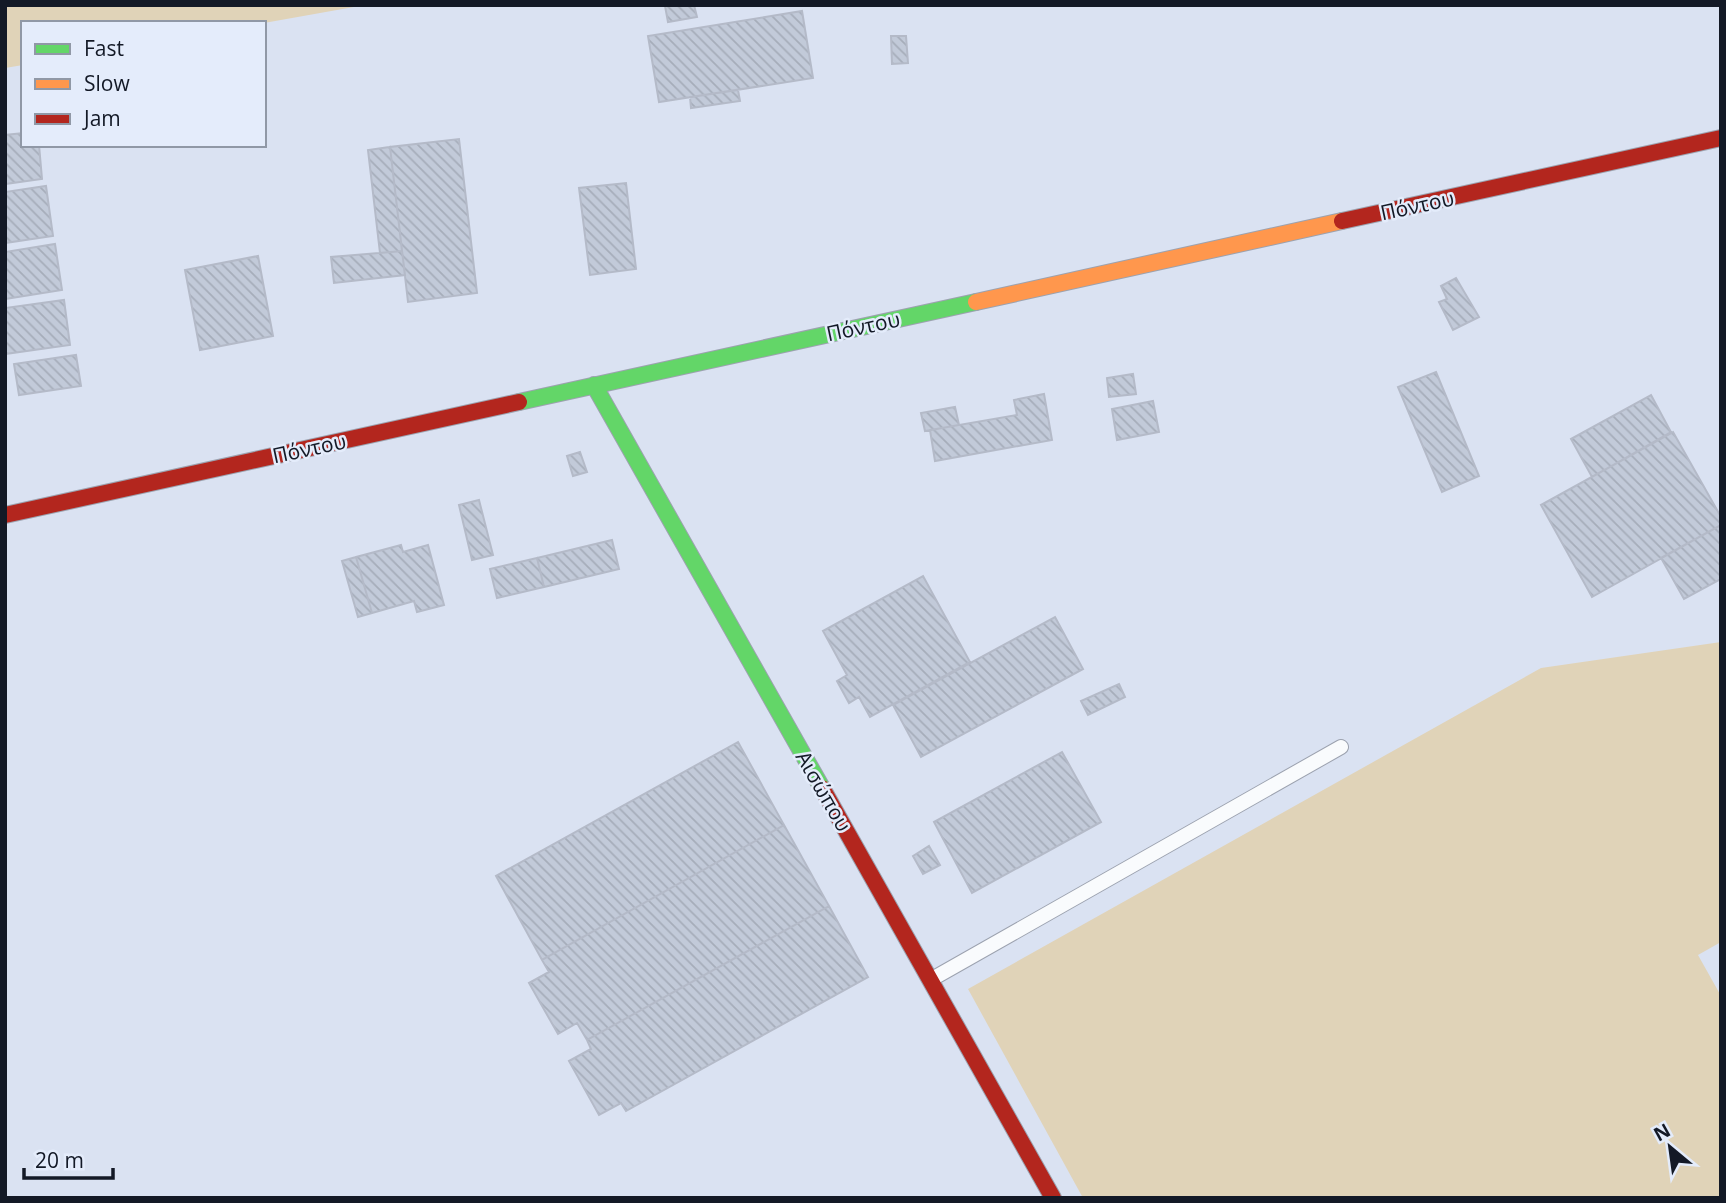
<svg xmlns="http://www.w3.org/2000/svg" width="1726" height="1203" font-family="'Open Sans',sans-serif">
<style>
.grass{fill:#e0d3b8}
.building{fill:url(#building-back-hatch);stroke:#b4bac8;stroke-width:2}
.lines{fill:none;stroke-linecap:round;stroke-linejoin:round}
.lane-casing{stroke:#9ca2af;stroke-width:16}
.fast-casing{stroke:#9ca2af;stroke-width:18}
.slow-casing{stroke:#9ca2af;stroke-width:18}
.jam-casing{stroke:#9ca2af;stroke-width:18}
.lane{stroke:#f9fbfd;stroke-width:14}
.fast{stroke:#63d668;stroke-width:16}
.slow{stroke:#ff974d;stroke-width:16}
.jam{stroke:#b3261e;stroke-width:16}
.labels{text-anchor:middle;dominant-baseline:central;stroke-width:5;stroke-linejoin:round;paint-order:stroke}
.street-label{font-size:21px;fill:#131926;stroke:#e4ecfb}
</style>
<defs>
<pattern id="building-back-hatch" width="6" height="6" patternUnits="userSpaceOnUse" patternTransform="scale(1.75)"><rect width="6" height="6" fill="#c2cad9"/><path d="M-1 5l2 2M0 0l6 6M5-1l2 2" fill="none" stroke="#a6adba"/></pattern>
</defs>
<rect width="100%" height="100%" fill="#dae2f2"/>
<path class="grass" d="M 5,5 L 365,5 L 264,23 L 23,23 L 23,65 L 5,68 Z
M 1721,642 L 1721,942 L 1698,955 L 1721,996 L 1721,1198 L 1083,1198 L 968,989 L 1541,668 Z"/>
<path class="building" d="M 694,5 L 697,17 L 668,22 L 665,6 Z
M 802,11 L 813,78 L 659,102 L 648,36 Z
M 891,36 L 906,36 L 908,63 L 892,64 Z
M 738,90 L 740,101 L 691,108 L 690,97 Z
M 23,133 L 23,145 L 39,145 L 42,179 L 5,184 L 5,135 Z
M 459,139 L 477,293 L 408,302 L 390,147 Z
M 390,147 L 402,251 L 380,253 L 368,150 Z
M 626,183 L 636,269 L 590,275 L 579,188 Z
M 46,186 L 53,236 L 5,243 L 5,192 Z
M 55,244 L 62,290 L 5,299 L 5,252 Z
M 402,251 L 405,275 L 334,283 L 331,257 Z
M 258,256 L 273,336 L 200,350 L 185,270 Z
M 1456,278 L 1479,317 L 1453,330 L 1439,302 L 1447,299 L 1441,286 Z
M 64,300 L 70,345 L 5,354 L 5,308 Z
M 76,355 L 81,386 L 19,395 L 14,364 Z
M 1436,372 L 1479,476 L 1442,492 L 1398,387 Z
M 1133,374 L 1136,394 L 1109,397 L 1107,378 Z
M 1044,394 L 1052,440 L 935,461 L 930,430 L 1017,415 L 1014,400 Z
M 1651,395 L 1671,432 L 1592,477 L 1571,439 Z
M 1153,401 L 1159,432 L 1117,440 L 1112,409 Z
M 955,407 L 959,425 L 925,431 L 921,413 Z
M 1673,432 L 1721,517 L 1721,525 L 1592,597 L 1541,505 Z
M 580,452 L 587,472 L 573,476 L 567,456 Z
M 479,500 L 493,555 L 472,560 L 459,505 Z
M 1721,525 L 1721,579 L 1684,599 L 1661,558 Z
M 612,540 L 619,569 L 544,587 L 537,558 Z
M 401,545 L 403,552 L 428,545 L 444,605 L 417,612 L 414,601 L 372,613 L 356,557 Z
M 356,557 L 372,613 L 358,617 L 342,561 Z
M 537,558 L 544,587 L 497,598 L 490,569 Z
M 923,576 L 970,662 L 870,717 L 859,697 L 849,703 L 837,681 L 847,675 L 823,631 Z
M 1055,617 L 1083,669 L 921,757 L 893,705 Z
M 1119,684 L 1125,697 L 1088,715 L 1081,701 Z
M 738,742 L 784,825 L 542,960 L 496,876 Z
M 1062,752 L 1101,822 L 972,893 L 934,822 Z
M 784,825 L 829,906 L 587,1040 L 577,1023 L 558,1034 L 529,983 L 549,972 L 542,960 Z
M 929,846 L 940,865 L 923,874 L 913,856 Z
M 829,906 L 868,977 L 626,1111 L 621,1103 L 599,1115 L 569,1061 L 591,1049 L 587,1040 Z"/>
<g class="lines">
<g class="lane-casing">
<path id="lane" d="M 932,979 L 1341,747"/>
</g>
<g class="fast-casing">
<path id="fast" d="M 594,385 L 822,788
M 519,402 L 976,302"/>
</g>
<g class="slow-casing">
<path id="slow" d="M 976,302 L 1342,221"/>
</g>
<g class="jam-casing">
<path id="jam" d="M 1342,221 L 1721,138
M 5,515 L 519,402
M 822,788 L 1053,1198"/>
</g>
<use href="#lane" class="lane"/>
<use href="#fast" class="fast"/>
<use href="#slow" class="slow"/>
<use href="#jam" class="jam"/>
</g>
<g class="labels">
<g class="street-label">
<text transform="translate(1417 205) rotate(-12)">Πόντου</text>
<text transform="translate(863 326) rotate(-12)">Πόντου</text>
<text transform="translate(309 448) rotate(-12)">Πόντου</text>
<text transform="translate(824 791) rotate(60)">Αισώπου</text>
</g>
</g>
<rect width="1726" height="1203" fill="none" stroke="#131926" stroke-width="14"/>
<rect x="21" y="21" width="245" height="126" fill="#e4ecfb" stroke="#9098a6" stroke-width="2"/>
<rect x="35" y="44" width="35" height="10" fill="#63d668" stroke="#9098a6" stroke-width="2"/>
<text x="84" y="56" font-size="21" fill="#131926">Fast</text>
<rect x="35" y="79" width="35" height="10" fill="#ff974d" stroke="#9098a6" stroke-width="2"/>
<text x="84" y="91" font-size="21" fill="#131926">Slow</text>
<rect x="35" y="114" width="35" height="10" fill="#b3261e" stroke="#9098a6" stroke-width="2"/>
<text x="84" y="126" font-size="21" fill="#131926">Jam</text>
<g transform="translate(1670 1147) rotate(331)" stroke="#e4ecfb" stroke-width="5" paint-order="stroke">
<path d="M0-5L12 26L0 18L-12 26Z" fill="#131926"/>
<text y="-10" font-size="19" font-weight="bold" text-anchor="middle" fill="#131926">N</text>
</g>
<path d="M24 1168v10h89v-10" fill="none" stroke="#131926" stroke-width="3.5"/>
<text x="35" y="1168" font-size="21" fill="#131926" stroke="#e4ecfb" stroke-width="5" paint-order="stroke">20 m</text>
</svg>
